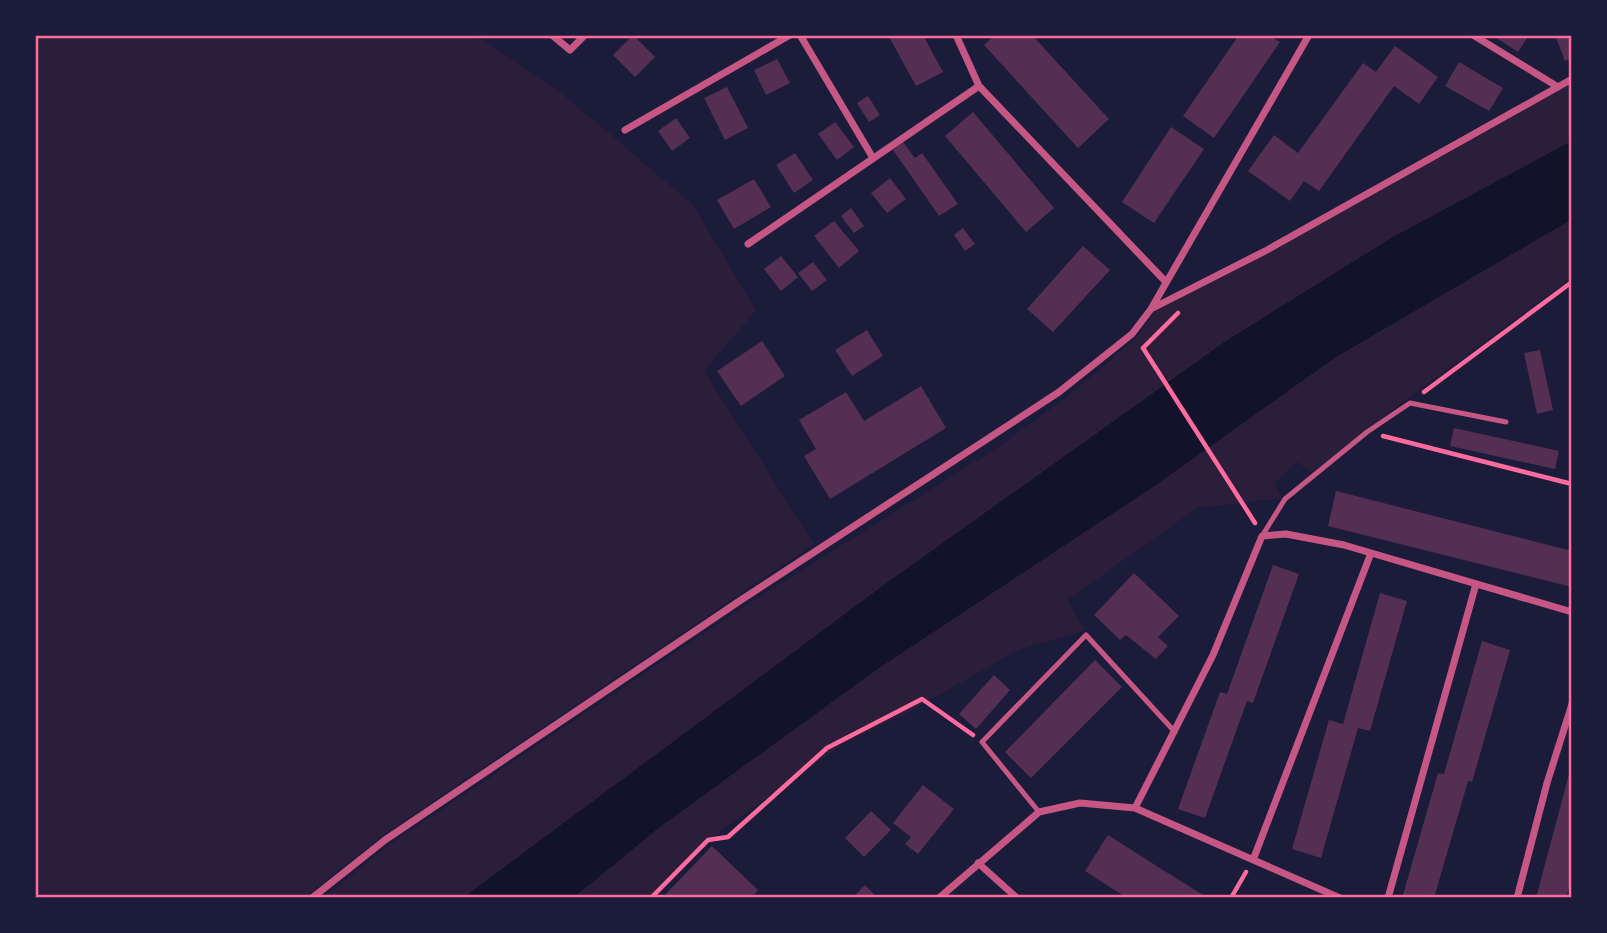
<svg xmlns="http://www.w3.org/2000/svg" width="1607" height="933" font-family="'Titillium Web',sans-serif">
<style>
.green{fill:#2a1e3b}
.water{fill:#12122b}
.building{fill:#542f53}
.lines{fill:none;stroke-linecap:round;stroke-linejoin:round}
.path{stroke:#ff6b9d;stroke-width:4.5}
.service{stroke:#c65784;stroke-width:5}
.minor{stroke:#c65784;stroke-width:7}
.neatline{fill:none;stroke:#ff6b9d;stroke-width:2.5}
</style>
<rect width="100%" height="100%" fill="#1b1b3a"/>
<path class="green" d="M 35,35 L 470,35 L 485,41 L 559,91 L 693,205 L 756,310 L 704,371 L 814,544 L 382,836 L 304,898 L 35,898 Z
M 1572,83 L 1572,141 L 1393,237 L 1226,341 L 880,588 L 463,898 L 323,898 L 389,845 L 749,603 L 997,448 L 1068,396 L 1136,338 L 1155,311 Z
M 1572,219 L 1572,278 L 1366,429 L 1313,473 L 1297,462 L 1275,483 L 1282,498 L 1197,508 L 1067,600 L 1085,629 L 1081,632 L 1018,650 L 905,714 L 843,744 L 722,830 L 655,898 L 573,898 L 661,826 L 876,670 L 1157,484 L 1336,357 Z"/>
<path class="water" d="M 1572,141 L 1572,219 L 1336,357 L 1157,484 L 876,670 L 661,826 L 573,898 L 463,898 L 880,588 L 1226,341 L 1393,237 Z"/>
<path class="building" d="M 633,35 L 655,57 L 635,77 L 613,55 Z
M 888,35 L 923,35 L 943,72 L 916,86 Z
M 995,35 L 1032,35 L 1109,119 L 1078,148 L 984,45 Z
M 1239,35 L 1269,35 L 1280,42 L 1214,138 L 1183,116 Z
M 1492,35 L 1529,35 L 1518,52 Z
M 1555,35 L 1572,35 L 1572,58 L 1565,61 Z
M 1395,46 L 1438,77 L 1419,104 L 1394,86 L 1319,191 L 1304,181 L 1290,201 L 1248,171 L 1274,135 L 1298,153 L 1363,63 L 1376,72 Z
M 777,59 L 790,83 L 766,95 L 754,70 Z
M 1459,62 L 1503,88 L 1489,111 L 1445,86 Z
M 727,87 L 748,128 L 725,140 L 704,98 Z
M 868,96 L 880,115 L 869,122 L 857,103 Z
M 973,112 L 1054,208 L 1026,232 L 945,136 Z
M 676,118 L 690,138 L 672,151 L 658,131 Z
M 835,122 L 854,147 L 837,160 L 818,134 Z
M 1171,127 L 1204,149 L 1154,223 L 1122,202 Z
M 903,142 L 915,158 L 922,153 L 958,204 L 939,216 L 893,150 Z
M 795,153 L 813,180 L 794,193 L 776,165 Z
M 890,178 L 906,199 L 887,213 L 871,193 Z
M 754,179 L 771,207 L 734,229 L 717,200 Z
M 851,208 L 864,226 L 854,233 L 841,216 Z
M 834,221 L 859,251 L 839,268 L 814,236 Z
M 963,228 L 975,244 L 965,251 L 954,235 Z
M 1083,246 L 1110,270 L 1053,332 L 1027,309 Z
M 781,256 L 798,277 L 781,291 L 764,269 Z
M 813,262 L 827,280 L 812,291 L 798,273 Z
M 867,330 L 883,356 L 852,376 L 835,350 Z
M 762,341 L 785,376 L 741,406 L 717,371 Z
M 1540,350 L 1553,410 L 1537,414 L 1524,353 Z
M 921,386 L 946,428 L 830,499 L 804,456 L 816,449 L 799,420 L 846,392 L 864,421 Z
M 1454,428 L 1559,451 L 1555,469 L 1450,446 Z
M 1336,491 L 1572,551 L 1572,587 L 1328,526 Z
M 1273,565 L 1299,574 L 1253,703 L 1247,701 L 1205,818 L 1178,809 L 1220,692 L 1227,694 Z
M 1134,573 L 1179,616 L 1158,637 L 1168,646 L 1156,659 L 1126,635 L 1120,640 L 1094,615 Z
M 1380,593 L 1407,601 L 1370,731 L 1358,728 L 1321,858 L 1292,849 L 1329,720 L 1343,724 Z
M 1482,641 L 1510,650 L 1472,782 L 1468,781 L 1434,898 L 1403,895 L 1438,773 L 1444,774 Z
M 1095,660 L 1122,687 L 1031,778 L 1005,752 Z
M 994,675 L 1010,690 L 976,729 L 959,714 Z
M 1572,763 L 1572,877 L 1566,898 L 1536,898 Z
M 923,785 L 954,809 L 918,854 L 905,844 L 911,837 L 893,823 Z
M 871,811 L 891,830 L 864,857 L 845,838 Z
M 1108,835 L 1163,870 L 1208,898 L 1127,898 L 1085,871 Z
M 712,846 L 758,890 L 751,898 L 662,898 Z
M 865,885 L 878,898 L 852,898 Z"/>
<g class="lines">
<path class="path" d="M 1143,348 L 1178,313
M 1143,348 L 1255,523
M 1424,392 L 1572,282
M 1383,436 L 1572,484
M 651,898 L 708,840 L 728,837 L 827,748 L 922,699 L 973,735
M 1231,898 L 1246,872"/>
<path class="service" d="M 1262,536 L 1285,499 L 1367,432 L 1410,403 L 1506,422
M 1039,812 L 982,742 L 1086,635 L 1175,732"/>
<path class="minor" d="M 552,35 L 570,50 L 585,35
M 800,35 L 873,158
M 956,35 L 979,86 L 1165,281
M 1473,35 L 1558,87
M 625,130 L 790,35
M 748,244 L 979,86
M 1151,309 L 1267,250 L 1572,79
M 1135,808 L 1213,655 L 1262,536 L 1286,534 L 1344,545 L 1572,612
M 1253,860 L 1371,553
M 978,863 L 1017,898
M 312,898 L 385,840 L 741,600 L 1059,392 L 1132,334 L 1151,309 L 1309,35
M 939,898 L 1039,812 L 1080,803 L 1135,808 L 1340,898
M 1388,898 L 1476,584
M 1517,898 L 1547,783 L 1572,704"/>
</g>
<rect width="1607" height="933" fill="none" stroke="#1b1b3a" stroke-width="74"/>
<rect x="37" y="37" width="1533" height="859" class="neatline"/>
</svg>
